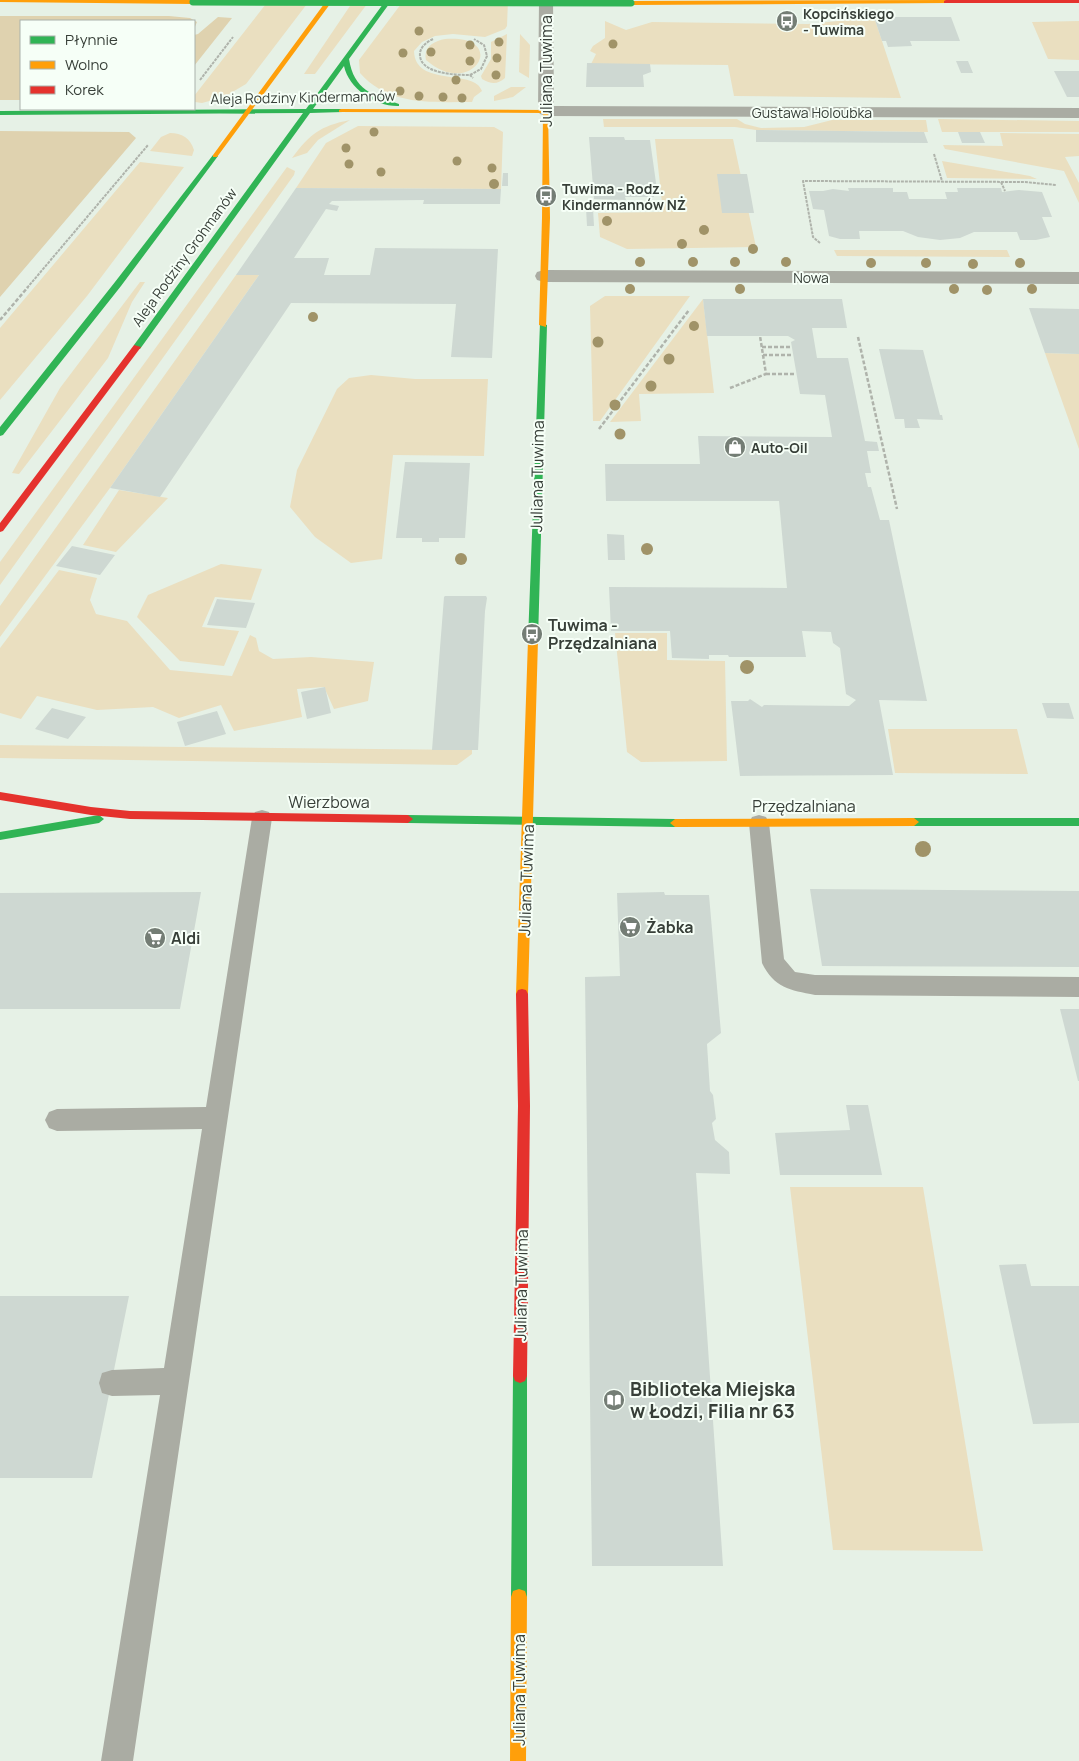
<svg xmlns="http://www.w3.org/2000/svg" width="1079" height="1761" font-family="Manrope,sans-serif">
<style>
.green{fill:#eadfc0}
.forest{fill:#dfd2af}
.building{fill:#ced8d2}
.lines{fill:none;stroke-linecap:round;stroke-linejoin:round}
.path-far1{stroke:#afb3ab;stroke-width:2;stroke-dasharray:3 1;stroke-linecap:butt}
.path{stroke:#afb3ab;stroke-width:2.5;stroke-dasharray:4 2;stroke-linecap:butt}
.lane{fill:#aaaca3;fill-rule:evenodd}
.street{fill:#aaaca3;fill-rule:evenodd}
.fast{fill:#30b455;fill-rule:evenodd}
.slow{fill:#ff9f0a;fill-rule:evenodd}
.jam{fill:#e5322d;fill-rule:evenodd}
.fast-bridge{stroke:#30b455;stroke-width:7}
.tree{fill:#a09368}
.labels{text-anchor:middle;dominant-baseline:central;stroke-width:4;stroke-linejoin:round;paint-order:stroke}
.far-poi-label{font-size:14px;font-weight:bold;fill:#373f38;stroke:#f6fff7;text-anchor:start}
.far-street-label{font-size:14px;fill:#373f38;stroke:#f6fff7}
.street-label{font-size:16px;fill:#373f38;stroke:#f6fff7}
.poi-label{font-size:16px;font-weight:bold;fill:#373f38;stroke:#f6fff7;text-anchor:start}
.near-poi-label{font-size:19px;font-weight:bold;fill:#373f38;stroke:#f6fff7;text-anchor:start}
</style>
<rect width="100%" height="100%" fill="#e6f1e6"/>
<path class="green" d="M 269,0 L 310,0 L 246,84 L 224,97 L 202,103 L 195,102 L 194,96 Z
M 354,0 L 370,0 L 315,74 L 304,74 Z
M 404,0 L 508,0 L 507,26 L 505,29 L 485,37 L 453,34 L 435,36 L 422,42 L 414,51 C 415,88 475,68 482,91 L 474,97 L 472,102 C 431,102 389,106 360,73 L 359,60 Z
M 848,20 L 875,20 L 901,98 L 734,96 L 728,65 L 591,64 L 596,54 L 590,51 L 593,46 L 605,38 L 605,21 L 626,30 L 652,22 L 808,24 Z
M 1079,21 L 1079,60 L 1048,59 L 1032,22 Z
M 507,34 L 505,78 C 497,85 491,84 482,79 L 481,76 L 491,59 L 491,42 Z
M 520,34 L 530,45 L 529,78 L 519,72 Z
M 445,39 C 511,34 473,101 426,60 C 423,47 434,41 445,39 Z
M 511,87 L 526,87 L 513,97 L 494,101 L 494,96 Z
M 603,119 L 737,119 L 745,124 L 761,128 L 804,127 L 832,120 L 926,120 L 928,132 L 756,130 L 735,127 L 604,127 Z
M 938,119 L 1079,121 L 1079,132 L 942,132 Z
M 350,120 L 318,140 L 307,153 L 292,158 C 310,134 320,126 350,120 Z
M 358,126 L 494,127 L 503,132 L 501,189 L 296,188 L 326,143 Z
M 170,133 C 182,133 190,138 194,150 L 192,156 L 150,151 L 161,137 Z
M 1000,133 L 1079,134 L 1079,156 L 1065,157 L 1079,183 L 1079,203 L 1064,171 L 945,149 L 943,145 L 1003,146 Z
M 655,139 L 733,139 L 756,247 L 627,249 L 600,237 L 598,213 L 663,212 Z
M 942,161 L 1030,176 L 1037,179 L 947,178 Z
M 140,162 L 184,167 L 87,296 L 0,400 L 0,328 Z
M 287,167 L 295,171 L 294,175 L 0,585 L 0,562 Z
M 834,250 L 1007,250 L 1010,257 L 837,256 Z
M 236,275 L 259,275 L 110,488 L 0,637 L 0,606 Z
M 140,282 L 145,282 L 132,302 L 108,358 L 19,474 L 12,473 L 60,388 Z
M 605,296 L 690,296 L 600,421 L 593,421 L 590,306 Z
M 703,299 L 714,393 L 639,394 L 641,421 L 610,422 Z
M 1045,353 L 1079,354 L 1079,449 Z
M 371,375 L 415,379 L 488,379 L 484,456 L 393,455 L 382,559 L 351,563 L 315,537 L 290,507 L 297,470 L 337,389 L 349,378 Z
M 119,490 L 168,498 L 116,552 L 83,545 Z
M 221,564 L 262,569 L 251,600 L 215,597 L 202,627 L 239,631 L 224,666 L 180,661 L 137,617 L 148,595 Z
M 59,570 L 97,578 L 90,600 L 96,614 L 127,621 L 170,670 L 232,676 L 250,635 L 256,638 L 259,651 L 273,659 L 311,657 L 374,662 L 368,701 L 334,709 L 324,687 L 297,689 L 302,717 L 234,731 L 221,705 L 179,718 L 153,707 L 97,710 L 37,696 L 21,719 L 0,713 L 0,648 Z
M 615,633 L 667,633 L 667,660 L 725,661 L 727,761 L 641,762 L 627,752 Z
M 888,729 L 1017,729 L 1028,774 L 895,773 Z
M 0,745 L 472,750 L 472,754 L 457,765 L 0,758 Z
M 790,1187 L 923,1187 L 983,1551 L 833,1550 Z"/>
<path class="forest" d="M 0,16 L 169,16 L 190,18 L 197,22 L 194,29 L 194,21 L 21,21 L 21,100 L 0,100 Z
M 218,17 L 232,18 L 194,66 L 194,35 L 198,34 Z
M 0,131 L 129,132 L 136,138 L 0,297 Z"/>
<path class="building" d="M 874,17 L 951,17 L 960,41 L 910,41 L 912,46 L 888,47 L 886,41 L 882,41 Z
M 956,61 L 968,61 L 973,73 L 961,73 Z
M 587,63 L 650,64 L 651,72 L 643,75 L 644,87 L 586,87 Z
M 1054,71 L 1079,71 L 1079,97 L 1067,97 Z
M 756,130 L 924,132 L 928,143 L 756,142 Z
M 958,132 L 980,132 L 985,143 L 962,143 Z
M 589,137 L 624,137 L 625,140 L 650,140 L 657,190 L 653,190 L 654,197 L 625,197 L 626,200 L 594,199 Z
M 503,173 L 508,173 L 508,186 L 502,186 Z
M 717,174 L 747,174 L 754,213 L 722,213 Z
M 296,188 L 501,189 L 500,204 L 423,204 L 424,200 L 332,201 L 329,204 L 339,206 L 337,211 L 326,209 L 294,258 L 329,258 L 324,275 L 370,275 L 375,248 L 498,249 L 492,358 L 451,357 L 456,304 L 291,303 L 160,497 L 110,488 L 259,275 L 236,275 Z
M 848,188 L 893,188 L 893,192 L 907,192 L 909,199 L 947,199 L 945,192 L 958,192 L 957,188 L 1001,188 L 1002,192 L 1019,190 L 1042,192 L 1052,217 L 1042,217 L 1050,237 L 1036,240 L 1020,240 L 1017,232 L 974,232 L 960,238 L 940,240 L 918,237 L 903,231 L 859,231 L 860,239 L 840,239 L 829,236 L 824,210 L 813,209 L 809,191 L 823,191 L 833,189 L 849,191 Z
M 586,208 L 593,208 L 594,226 L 587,226 Z
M 703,299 L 842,299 L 847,328 L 812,328 L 817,358 L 848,358 L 865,441 L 877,442 L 879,451 L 867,451 L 871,473 L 865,473 L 868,487 L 871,487 L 880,520 L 889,520 L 927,701 L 879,700 L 893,775 L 740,776 L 731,701 L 748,701 L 750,699 L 762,707 L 764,705 L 849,706 L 856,700 L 846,694 L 840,648 L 833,643 L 831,632 L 802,631 L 806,657 L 729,657 L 728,655 L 709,655 L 709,659 L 672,658 L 670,631 L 611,631 L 609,587 L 787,588 L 779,501 L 606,501 L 605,464 L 700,464 L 698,436 L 832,437 L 825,395 L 800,394 L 791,342 L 795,340 L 788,336 L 707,336 Z
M 1029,308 L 1079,309 L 1079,354 L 1045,353 Z
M 879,349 L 923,350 L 940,415 L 942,415 L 943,420 L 917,419 L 920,428 L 905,428 L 904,419 L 895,419 Z
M 405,462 L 470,463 L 465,538 L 439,538 L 439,542 L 422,542 L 422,538 L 396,538 Z
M 607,534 L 624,535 L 625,560 L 608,560 Z
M 72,546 L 115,555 L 100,575 L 56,566 Z
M 445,596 L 486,596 L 487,598 L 485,611 L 478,750 L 432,750 L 444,597 Z
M 217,599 L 255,603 L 246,628 L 207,625 Z
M 325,687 L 331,713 L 307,719 L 301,692 Z
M 1042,703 L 1069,703 L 1074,719 L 1047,718 Z
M 52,708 L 86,717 L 68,739 L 35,729 Z
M 217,711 L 226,734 L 185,746 L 177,722 Z
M 810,889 L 1079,891 L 1079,967 L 822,966 Z
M 201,892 L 180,1009 L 0,1009 L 0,893 Z
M 664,892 L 665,895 L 709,895 L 721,1033 L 707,1044 L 710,1091 L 713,1095 L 716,1119 L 712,1123 L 715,1140 L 729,1152 L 730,1174 L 696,1173 L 723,1566 L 592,1566 L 585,977 L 620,976 L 617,893 Z
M 1060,1009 L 1079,1009 L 1079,1081 L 1078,1081 Z
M 846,1105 L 868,1105 L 882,1175 L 780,1175 L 775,1133 L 850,1130 Z
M 1026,1264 L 1031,1286 L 1079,1286 L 1079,1423 L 1033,1424 L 999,1265 Z
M 0,1296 L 129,1296 L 92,1478 L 0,1478 Z"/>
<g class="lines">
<path class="path-far1" d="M 433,39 C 427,42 421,46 420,53 C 418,74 456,75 470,75 L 473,78
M 470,75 L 481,69 L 487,56 L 484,45 L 474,39
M 200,80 L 233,37
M 934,154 L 942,181
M 1001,182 L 1005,191
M 820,243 L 813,237 L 803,181 L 1025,182 L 1056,185
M 27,288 L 148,145"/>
<path class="path" d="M 0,320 L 28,287
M 858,337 L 897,509
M 762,347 L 792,347
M 763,355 L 793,355
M 766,374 L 796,374
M 730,388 L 766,374 L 760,336
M 599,429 L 689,310"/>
<path class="lane" d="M 262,810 L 269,812 L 272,818 L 133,1761 L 101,1761 L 160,1395 L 112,1396 L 102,1393 L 99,1383 L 102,1373 L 112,1370 L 164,1368 L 202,1129 L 57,1131 L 49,1128 L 45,1120 L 49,1112 L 57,1109 L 206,1107 L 252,818 L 255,812 Z
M 759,815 L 766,817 L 769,823 L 784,959 L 795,972 L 815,975 L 1079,977 L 1079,997 L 815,995 C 790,990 774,988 762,963 L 749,823 L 752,817 Z"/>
<path class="street" d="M 539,0 L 553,0 L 554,106 L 1079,108 L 1079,118 L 546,116 L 540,114 L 538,111 Z
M 544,270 L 1079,272 L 1079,284 L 544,282 L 537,280 L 535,276 L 537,272 Z"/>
<path class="fast" d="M 386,0 L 392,0 L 349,59 C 354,90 372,95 399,104 L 399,106 C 376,107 349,89 344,66 L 313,109 L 341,109 L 343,110 L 343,112 L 310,113 L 140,349 L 134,349 L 134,345 L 303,113 L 0,115 L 0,111 L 306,109 Z
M 213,155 L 218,156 L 121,286 L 3,435 L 0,436 L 0,427 L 115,282 Z
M 540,323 L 547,325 L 538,640 L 533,643 L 528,640 Z
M 99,815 L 104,819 L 99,823 L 0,840 L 0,832 Z
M 408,815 L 675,819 L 680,823 L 675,827 L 408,823 L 403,819 Z
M 914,818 L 1079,818 L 1079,826 L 914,826 L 909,822 Z
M 520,1369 L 525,1371 L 527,1376 L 527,1597 L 525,1603 L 519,1605 L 513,1603 L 511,1597 L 513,1376 L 515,1371 Z"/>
<path class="slow" d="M 0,0 L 193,0 L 196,2 L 193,4 L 0,2 Z
M 327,0 L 333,0 L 217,157 L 213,157 L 213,155 Z
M 946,0 L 948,1 L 948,3 L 631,5 L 628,3 L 631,1 Z
M 341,109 L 548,110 L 550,218 L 546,327 L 539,325 L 542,218 L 543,113 L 339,112 L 339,110 Z
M 533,637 L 538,640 L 528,994 L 526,998 L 522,999 L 518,998 L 516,994 L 528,640 Z
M 914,818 L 919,822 L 914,826 L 675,827 L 670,823 L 675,819 Z
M 519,1589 L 525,1591 L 527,1597 L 526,1761 L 510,1761 L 511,1597 L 513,1591 Z"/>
<path class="jam" d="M 946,0 L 1079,0 L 1079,3 L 944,3 L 944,1 Z
M 134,345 L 141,347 L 3,531 L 0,532 L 0,523 Z
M 0,792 L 91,807 L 130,811 L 408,815 L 413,819 L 408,823 L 130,819 L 91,815 L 0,800 Z
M 522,989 L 526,990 L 528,994 L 530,1106 L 527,1376 L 525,1381 L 520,1383 L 515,1381 L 513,1376 L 518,1106 L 516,994 L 518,990 Z"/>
<path class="fast-bridge" d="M 193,2 L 631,3"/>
</g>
<g class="tree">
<circle cx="419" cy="31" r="4.5"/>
<circle cx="499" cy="42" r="4.5"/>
<circle cx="613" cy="44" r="4.5"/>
<circle cx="470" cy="45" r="4.5"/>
<circle cx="431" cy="52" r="4.5"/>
<circle cx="403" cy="53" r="4.5"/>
<circle cx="497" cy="58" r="4.5"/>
<circle cx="470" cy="61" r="4.5"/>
<circle cx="496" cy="75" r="4.5"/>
<circle cx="456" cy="80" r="4.5"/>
<circle cx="400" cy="91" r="4.5"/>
<circle cx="419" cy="96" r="4.5"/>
<circle cx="443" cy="97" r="4.5"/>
<circle cx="462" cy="98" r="4.5"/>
<circle cx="374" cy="132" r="4.5"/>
<circle cx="346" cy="148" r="4.5"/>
<circle cx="457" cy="161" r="4.5"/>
<circle cx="349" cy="164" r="4.5"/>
<circle cx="492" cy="168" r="4.5"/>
<circle cx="381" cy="172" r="4.5"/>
<circle cx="494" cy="184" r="5"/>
<circle cx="607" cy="221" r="5"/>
<circle cx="704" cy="230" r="5"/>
<circle cx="682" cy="244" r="5"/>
<circle cx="753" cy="249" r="5"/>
<circle cx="640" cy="262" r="5"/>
<circle cx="693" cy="262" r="5"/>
<circle cx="735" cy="262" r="5"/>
<circle cx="786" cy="262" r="5"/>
<circle cx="871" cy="263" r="5"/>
<circle cx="926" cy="263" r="5"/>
<circle cx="1020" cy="263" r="5"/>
<circle cx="973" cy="264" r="5"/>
<circle cx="630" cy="289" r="5"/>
<circle cx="740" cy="289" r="5"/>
<circle cx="954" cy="289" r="5"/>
<circle cx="1032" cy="289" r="5"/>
<circle cx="987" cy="290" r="5"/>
<circle cx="313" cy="317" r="5"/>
<circle cx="694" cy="326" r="5"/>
<circle cx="598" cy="342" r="5.5"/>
<circle cx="669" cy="359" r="5.5"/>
<circle cx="651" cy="386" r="5.5"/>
<circle cx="615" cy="405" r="5.5"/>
<circle cx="620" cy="434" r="5.5"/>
<circle cx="647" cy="549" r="6"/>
<circle cx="461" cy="559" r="6"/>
<circle cx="747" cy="667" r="7"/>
<circle cx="923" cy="849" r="8"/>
</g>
<defs>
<g id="bus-disc" transform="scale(1.125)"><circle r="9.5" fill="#747d75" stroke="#f6fff7"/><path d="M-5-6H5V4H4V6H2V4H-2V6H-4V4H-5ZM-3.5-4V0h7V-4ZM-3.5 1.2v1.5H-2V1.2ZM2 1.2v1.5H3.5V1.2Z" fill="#fff"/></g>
<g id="shop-disc" transform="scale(1.125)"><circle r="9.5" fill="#747d75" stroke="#f6fff7"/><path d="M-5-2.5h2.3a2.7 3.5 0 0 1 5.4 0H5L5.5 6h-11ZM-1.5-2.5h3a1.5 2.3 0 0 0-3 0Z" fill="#fff"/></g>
<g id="supermarket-disc" transform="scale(1.125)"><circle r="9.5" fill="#747d75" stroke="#f6fff7"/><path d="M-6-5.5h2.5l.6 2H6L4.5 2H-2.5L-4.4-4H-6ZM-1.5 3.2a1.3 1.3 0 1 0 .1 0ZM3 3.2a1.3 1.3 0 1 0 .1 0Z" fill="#fff"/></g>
<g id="library-disc" transform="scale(1.125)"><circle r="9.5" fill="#747d75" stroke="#f6fff7"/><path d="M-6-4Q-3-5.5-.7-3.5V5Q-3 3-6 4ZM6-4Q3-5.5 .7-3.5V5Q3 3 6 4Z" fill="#fff"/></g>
</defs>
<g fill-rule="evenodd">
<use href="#bus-disc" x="787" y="21"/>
<use href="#bus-disc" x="546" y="196"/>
<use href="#shop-disc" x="735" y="447"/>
<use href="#bus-disc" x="532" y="634"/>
<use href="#supermarket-disc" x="630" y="927"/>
<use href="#supermarket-disc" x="155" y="938"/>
<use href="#library-disc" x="614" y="1400"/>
</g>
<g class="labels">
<g class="far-poi-label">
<text x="803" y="13">Kopcińskiego<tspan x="803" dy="16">- Tuwima</tspan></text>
<text x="562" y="188">Tuwima - Rodz.<tspan x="562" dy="16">Kindermannów NŻ</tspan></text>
<text x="751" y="447">Auto-Oil</text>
</g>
<g class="far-street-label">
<text transform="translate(303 97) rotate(-1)">Aleja Rodziny Kindermannów</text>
<text x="812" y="112">Gustawa Holoubka</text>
<text transform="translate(184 257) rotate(-54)">Aleja Rodziny Grohmanów</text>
<text x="811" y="277">Nowa</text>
</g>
<g class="street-label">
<text transform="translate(546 71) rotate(-90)">Juliana Tuwima</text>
<text transform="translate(537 476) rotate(-89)">Juliana Tuwima</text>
<text x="329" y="802">Wierzbowa</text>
<text x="804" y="806">Przędzalniana</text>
<text transform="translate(526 880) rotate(-88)">Juliana Tuwima</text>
<text transform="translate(521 1285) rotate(-89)">Juliana Tuwima</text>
<text transform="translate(519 1690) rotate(-90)">Juliana Tuwima</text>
</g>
<g class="poi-label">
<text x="548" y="625">Tuwima -<tspan x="548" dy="18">Przędzalniana</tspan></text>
<text x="646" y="927">Żabka</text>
<text x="171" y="938">Aldi</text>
</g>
<g class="near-poi-label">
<text x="630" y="1389">Biblioteka Miejska<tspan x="630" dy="22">w Łodzi, Filia nr 63</tspan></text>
</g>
</g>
<rect x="20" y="20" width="175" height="90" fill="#f6fff7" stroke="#aab2ab"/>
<rect x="30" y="36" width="25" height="8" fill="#30b455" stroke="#aab2ab"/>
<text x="65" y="45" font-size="15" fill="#373f38">Płynnie</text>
<rect x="30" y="61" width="25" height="8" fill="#ff9f0a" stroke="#aab2ab"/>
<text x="65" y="70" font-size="15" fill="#373f38">Wolno</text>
<rect x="30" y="86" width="25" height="8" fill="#e5322d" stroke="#aab2ab"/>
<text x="65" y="95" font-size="15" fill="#373f38">Korek</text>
</svg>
